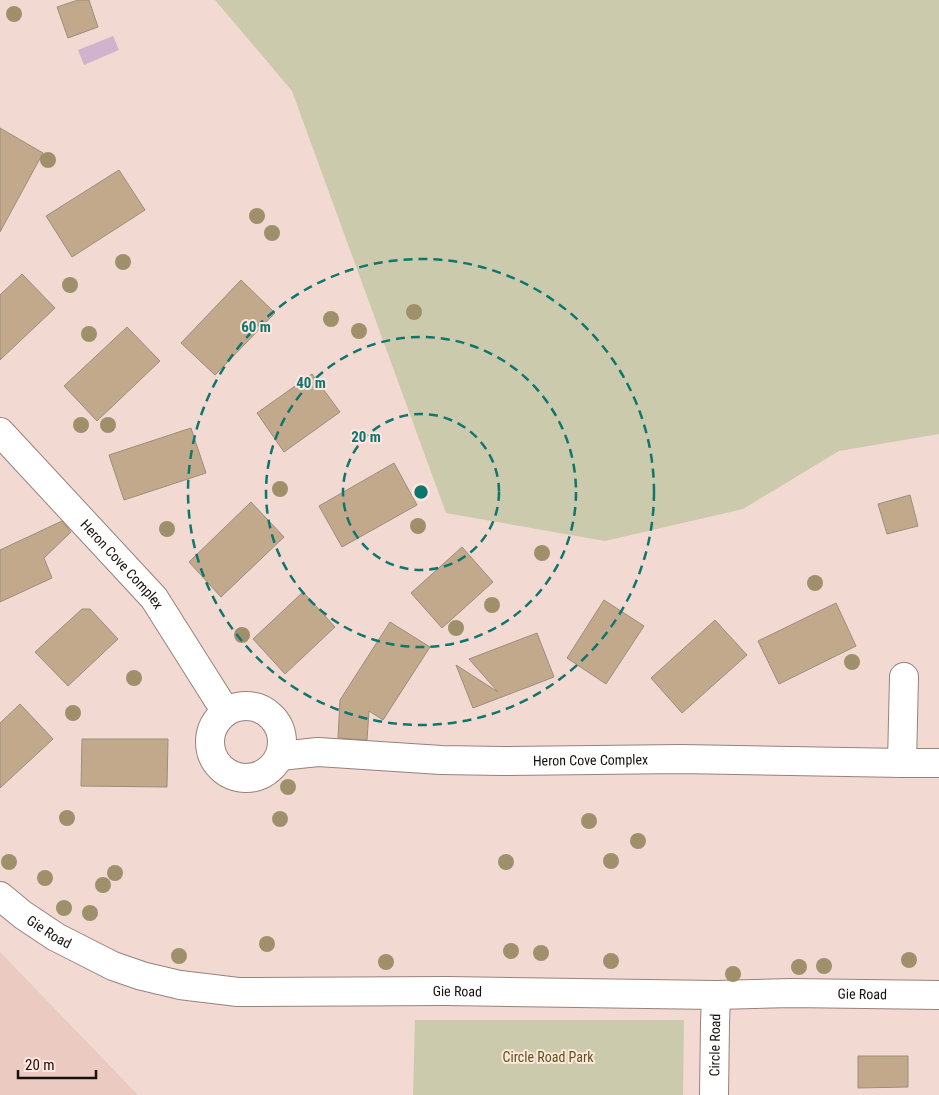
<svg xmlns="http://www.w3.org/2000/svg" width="939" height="1095" font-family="'Roboto Condensed',sans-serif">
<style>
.built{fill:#ebcbc1}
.green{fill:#cccaac}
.water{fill:#d2b3ce}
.building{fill:#c3a98b;stroke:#9c8d7e}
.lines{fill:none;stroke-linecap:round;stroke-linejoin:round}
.street-casing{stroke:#97827b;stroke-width:30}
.secondary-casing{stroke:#97827b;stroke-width:30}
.street{stroke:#fff;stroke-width:28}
.secondary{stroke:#fff;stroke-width:28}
.tree{fill:#9f906b}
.ring{fill:none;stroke:#0f766e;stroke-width:2.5;stroke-dasharray:9 6}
.labels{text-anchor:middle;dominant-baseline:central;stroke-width:4;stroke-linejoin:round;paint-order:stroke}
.street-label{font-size:14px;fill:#19110e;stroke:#ffe7df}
.park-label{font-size:14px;fill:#5b5516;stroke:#ffe7df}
.centre{fill:#0f766e;stroke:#ffe7df;stroke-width:2.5}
.ring-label{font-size:15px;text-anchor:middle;font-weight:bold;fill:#0f766e;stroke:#ffe7df;stroke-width:4;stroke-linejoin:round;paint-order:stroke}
</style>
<rect width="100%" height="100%" fill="#f2d9d2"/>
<path class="built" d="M 0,952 L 138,1095 L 0,1095 Z"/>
<path class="green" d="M 215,0 L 939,0 L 939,434 L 839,451 L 743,509 L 605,541 L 446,513 L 292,91 Z
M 415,1020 L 684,1020 L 683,1095 L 413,1095 Z"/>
<path class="water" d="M 113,36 L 119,50 L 84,65 L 78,50 Z"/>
<path class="building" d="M 78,0 L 89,0 L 98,27 L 68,38 L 57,7 Z
M 0,128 L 43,153 L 0,232 Z
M 119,170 L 145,210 L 72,257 L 46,216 Z
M 22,274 L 55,308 L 0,360 L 0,295 Z
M 241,280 L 275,313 L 215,375 L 181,343 Z
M 127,327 L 160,361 L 97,421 L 64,386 Z
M 312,374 L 340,412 L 284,452 L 257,413 Z
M 191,428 L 206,473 L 124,500 L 109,455 Z
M 394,463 L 417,505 L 342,547 L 319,506 Z
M 910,495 L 918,526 L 887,534 L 878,504 Z
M 251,502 L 284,537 L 221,597 L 189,562 Z
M 62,521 L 71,532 L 44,558 L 52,578 L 0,602 L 0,550 Z
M 462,547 L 493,582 L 442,628 L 411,593 Z
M 303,592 L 335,627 L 285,674 L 253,639 Z
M 604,600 L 644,626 L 606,684 L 567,658 Z
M 836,603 L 856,646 L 779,684 L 758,641 Z
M 82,609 L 90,609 L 118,639 L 68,686 L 35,652 Z
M 715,620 L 747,655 L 682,713 L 651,678 Z
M 390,622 L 430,647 L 383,720 L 369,711 L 367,740 L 338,738 L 340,700 Z
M 537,633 L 554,677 L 473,708 L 456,665 L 498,692 L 469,659 Z
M 20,704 L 53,739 L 0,788 L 0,723 Z
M 82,739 L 168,739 L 167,787 L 81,786 Z
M 858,1056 L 908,1056 L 908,1087 L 858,1088 Z"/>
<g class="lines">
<g class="street-casing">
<g id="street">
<path id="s1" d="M 0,432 L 154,598 L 226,712"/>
<circle cx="246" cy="742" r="36"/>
<path id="s2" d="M 280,756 L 318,752 L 441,760 L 502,761 L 681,759 L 902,763 L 939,763"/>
<path d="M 902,763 L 904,677"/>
<path id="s3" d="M 714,1095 L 715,1024 L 716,995"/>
</g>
</g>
<g class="secondary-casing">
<g id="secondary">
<path id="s4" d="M 0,896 L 23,915 L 56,937 L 113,966 L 142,976 L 180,985 L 238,992 L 447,991 L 716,995 L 791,993 L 939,995"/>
</g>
</g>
<use href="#street" class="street"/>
<use href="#secondary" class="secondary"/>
</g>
<g class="tree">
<circle cx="14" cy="14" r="8"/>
<circle cx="48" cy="160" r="8"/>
<circle cx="257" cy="216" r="8"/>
<circle cx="272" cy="233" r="8"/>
<circle cx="123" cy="262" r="8"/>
<circle cx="70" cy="285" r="8"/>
<circle cx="414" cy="312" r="8"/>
<circle cx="331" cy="319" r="8"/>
<circle cx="359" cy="331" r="8"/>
<circle cx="89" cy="334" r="8"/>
<circle cx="81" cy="425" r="8"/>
<circle cx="108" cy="425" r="8"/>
<circle cx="280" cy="489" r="8"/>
<circle cx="418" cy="526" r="8"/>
<circle cx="167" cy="529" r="8"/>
<circle cx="542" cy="553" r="8"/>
<circle cx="815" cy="583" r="8"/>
<circle cx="492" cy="605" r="8"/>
<circle cx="456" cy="628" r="8"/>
<circle cx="242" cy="635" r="8"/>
<circle cx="852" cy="662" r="8"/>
<circle cx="134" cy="678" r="8"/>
<circle cx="73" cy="713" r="8"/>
<circle cx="288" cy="787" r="8"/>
<circle cx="67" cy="818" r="8"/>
<circle cx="280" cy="819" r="8"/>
<circle cx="589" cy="821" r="8"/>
<circle cx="638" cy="841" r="8"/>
<circle cx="611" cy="861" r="8"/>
<circle cx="9" cy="862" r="8"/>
<circle cx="506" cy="862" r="8"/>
<circle cx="115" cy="873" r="8"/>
<circle cx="45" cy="878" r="8"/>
<circle cx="103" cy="885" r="8"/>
<circle cx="64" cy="908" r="8"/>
<circle cx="90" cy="913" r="8"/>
<circle cx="267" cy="944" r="8"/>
<circle cx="511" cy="951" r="8"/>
<circle cx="541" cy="953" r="8"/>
<circle cx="179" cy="956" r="8"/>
<circle cx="909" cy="960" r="8"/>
<circle cx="611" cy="961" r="8"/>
<circle cx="386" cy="962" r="8"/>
<circle cx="824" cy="966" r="8"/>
<circle cx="799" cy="967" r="8"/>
<circle cx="733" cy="974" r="8"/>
</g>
<g class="ring">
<circle cx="421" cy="492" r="78"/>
<circle cx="421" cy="492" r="155"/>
<circle cx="421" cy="492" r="233"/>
</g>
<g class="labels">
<g class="street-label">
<text stroke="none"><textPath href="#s1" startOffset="180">Heron Cove Complex</textPath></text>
<text stroke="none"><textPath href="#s2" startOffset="311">Heron Cove Complex</textPath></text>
<text stroke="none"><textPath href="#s4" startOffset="61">Gie Road</textPath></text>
<text stroke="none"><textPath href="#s4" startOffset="481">Gie Road</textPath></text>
<text stroke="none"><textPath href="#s4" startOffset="886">Gie Road</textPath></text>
<text stroke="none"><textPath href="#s3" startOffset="50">Circle Road</textPath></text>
</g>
<g class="park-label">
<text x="548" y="1057">Circle Road Park</text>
</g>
</g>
<circle cx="421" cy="492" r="8" class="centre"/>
<g class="ring-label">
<text x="256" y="332">60 m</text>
<text x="311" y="388">40 m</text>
<text x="366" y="442">20 m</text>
</g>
<path d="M18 1070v8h78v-8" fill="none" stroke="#19110e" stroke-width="2.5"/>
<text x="25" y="1070" font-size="15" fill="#19110e" stroke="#ffe7df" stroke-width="4" paint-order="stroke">20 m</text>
</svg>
